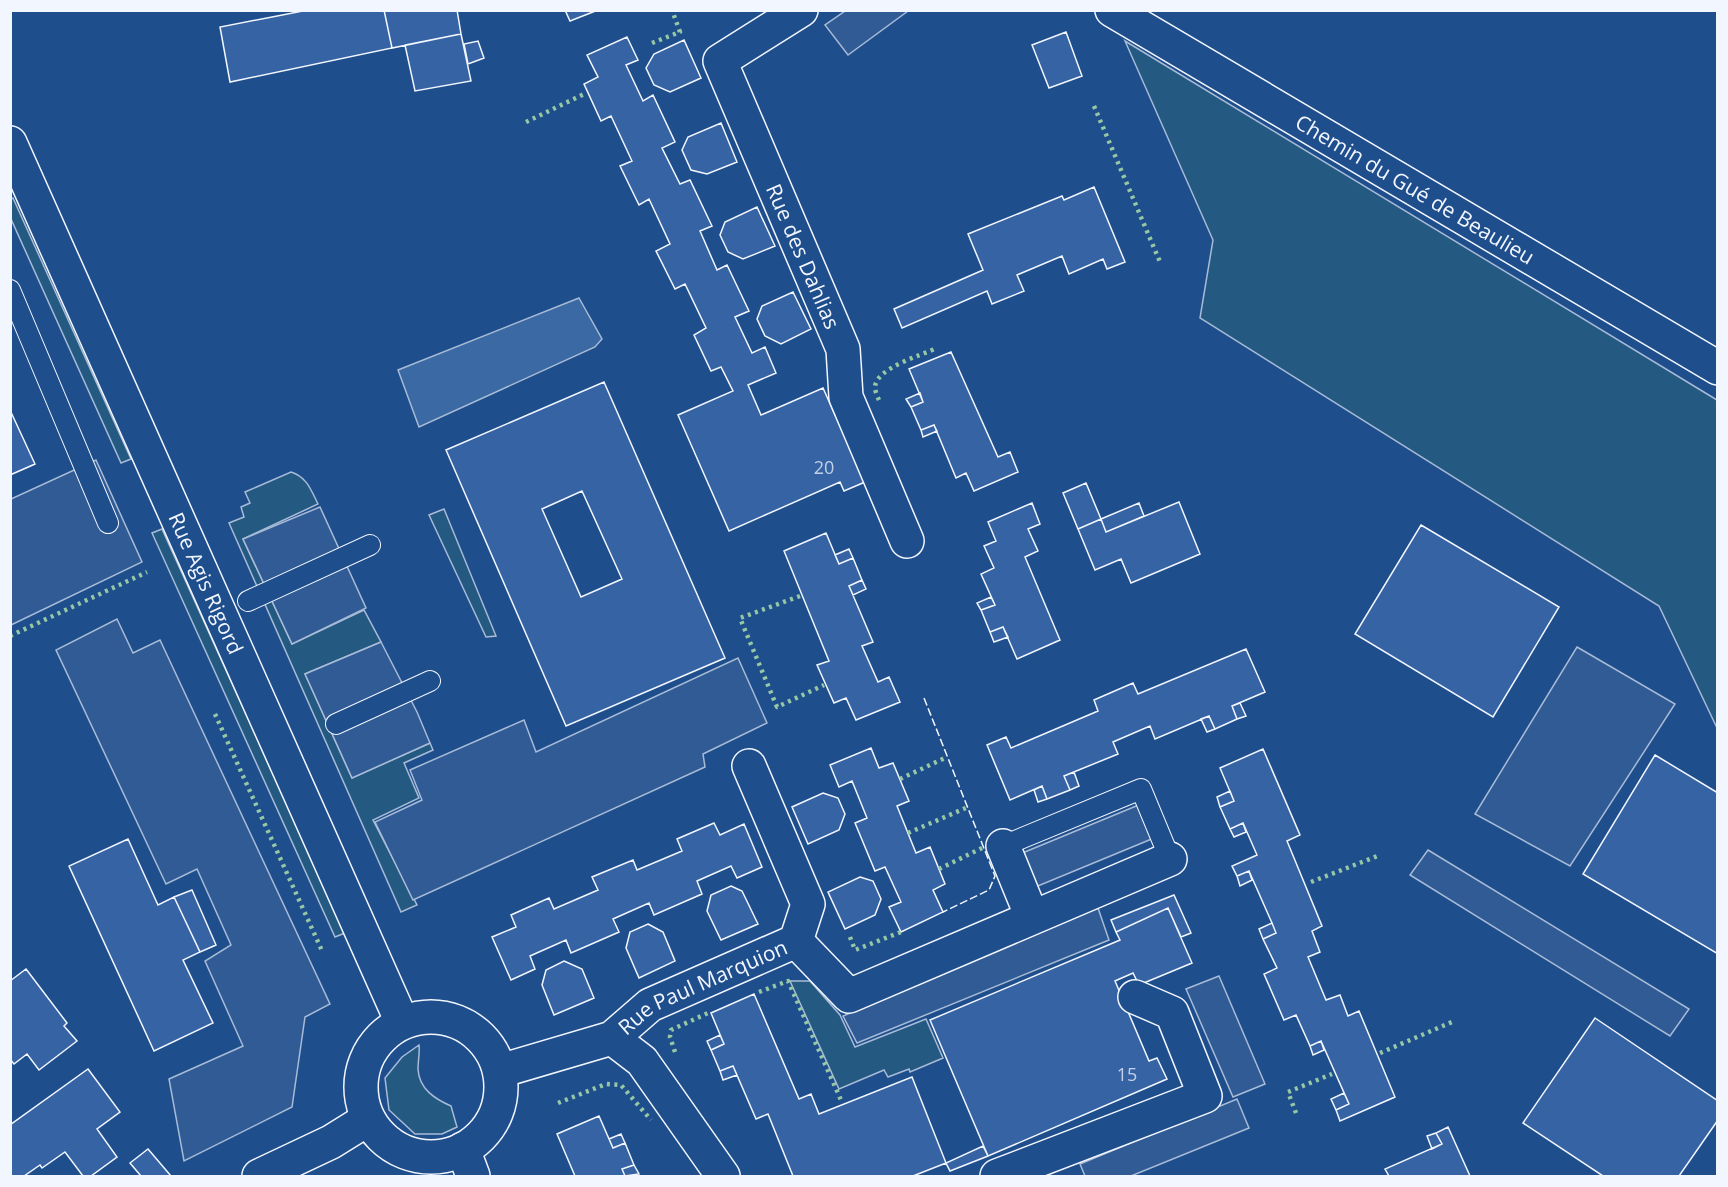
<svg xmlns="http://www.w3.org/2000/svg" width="1728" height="1187" font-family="'Open Sans',sans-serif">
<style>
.green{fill:#245a82;stroke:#a8bbd7;stroke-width:1.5}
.parking{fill:#305b95;stroke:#a8bbd7;stroke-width:1.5}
.water{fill:#3b69a3;stroke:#a8bbd7;stroke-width:1.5}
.building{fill:#3563a3;stroke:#f2f6ff;stroke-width:1.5;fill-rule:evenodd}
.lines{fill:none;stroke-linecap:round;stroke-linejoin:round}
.service-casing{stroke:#f2f6ff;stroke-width:22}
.minor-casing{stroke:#f2f6ff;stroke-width:36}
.tertiary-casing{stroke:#f2f6ff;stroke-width:36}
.service{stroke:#1f4e8c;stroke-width:20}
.minor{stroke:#1f4e8c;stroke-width:33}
.tertiary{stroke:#1f4e8c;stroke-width:33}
.hedge{stroke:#97c8a6;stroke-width:4.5;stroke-dasharray:3 4.5;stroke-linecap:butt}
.fence{stroke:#f2f6ff;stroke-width:1.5;stroke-dasharray:8 3;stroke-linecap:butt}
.labels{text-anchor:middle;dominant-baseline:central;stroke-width:4.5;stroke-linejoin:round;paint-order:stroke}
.number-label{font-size:18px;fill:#c3d1e8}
.street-label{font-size:21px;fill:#f2f6ff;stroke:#1f4e8c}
</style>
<rect width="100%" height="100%" fill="#1f4e8c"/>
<path class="green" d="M 1125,41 L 1717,400 L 1717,728 L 1659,606 L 1200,318 L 1213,240 Z
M 13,198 L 131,459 L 121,463 L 11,219 L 11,199 Z
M 291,472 C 307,477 311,490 318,504 L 243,539 L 292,644 L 364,610 L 381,642 L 305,674 L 352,778 L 430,743 L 433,750 L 404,763 L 419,798 L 373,820 L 417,905 L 401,912 L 229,523 L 244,517 L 241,507 L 250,503 L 245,492 Z
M 444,509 L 496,636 L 486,637 L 429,515 Z
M 162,529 L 345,933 L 335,937 L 152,533 Z
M 790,981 L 810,981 L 840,1015 L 855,1047 L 926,1019 L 943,1058 L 910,1072 L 909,1069 L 888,1077 L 884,1070 L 839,1089 Z
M 419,1045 C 420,1053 418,1060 418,1069 C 419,1089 435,1099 451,1106 L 457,1127 L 442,1134 L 415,1134 L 389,1110 L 385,1078 L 402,1057 Z"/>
<path class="parking" d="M 845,11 L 845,10 L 908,11 L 848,55 L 825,25 Z
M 96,460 L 142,562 L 11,625 L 11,499 Z
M 320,507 L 366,608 L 292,644 L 243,539 Z
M 117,619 L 133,653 L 160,640 L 330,1004 L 305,1017 L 292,1107 L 184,1161 L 169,1079 L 243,1046 L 205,961 L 231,945 L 197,869 L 166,884 L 56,650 Z
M 381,642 L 417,712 L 430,743 L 352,778 L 305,674 Z
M 1577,647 L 1675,704 L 1570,866 L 1475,814 Z
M 738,658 L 767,723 L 703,754 L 705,767 L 413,900 L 375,822 L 422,800 L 410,770 L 524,720 L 536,752 Z
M 1141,804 L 1154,838 L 1033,888 L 1020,854 Z
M 1428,850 L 1689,1009 L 1670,1036 L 1410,875 Z
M 1098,908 L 1109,940 L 857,1043 L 843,1016 Z
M 1219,976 L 1265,1084 L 1233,1097 L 1186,989 Z
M 1237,1099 L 1249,1128 L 1131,1176 L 1085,1176 L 1080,1164 Z"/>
<path class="water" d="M 579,298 L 602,339 L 595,347 L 419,427 L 398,370 Z"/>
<path class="building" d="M 308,10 L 384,10 L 392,48 L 230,82 L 220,27 Z
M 384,10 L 457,10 L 461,34 L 392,48 Z
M 565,10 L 598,10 L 570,21 Z
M 1066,32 L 1082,76 L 1049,88 L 1032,45 Z
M 461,34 L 471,81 L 415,91 L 405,45 Z
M 627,37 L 638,60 L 626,65 L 643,101 L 653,95 L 675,142 L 662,148 L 680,184 L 690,180 L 712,226 L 700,231 L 717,270 L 727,265 L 749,311 L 735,317 L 752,353 L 765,347 L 776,373 L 748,385 L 761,415 L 823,388 L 865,482 L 844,491 L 840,482 L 729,531 L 678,415 L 733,391 L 721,367 L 711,371 L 694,335 L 706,328 L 685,284 L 675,289 L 656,251 L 670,244 L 649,199 L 639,205 L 620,166 L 632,161 L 611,116 L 601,121 L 584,84 L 598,77 L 587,55 Z
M 684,40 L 701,78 L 670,92 L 654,85 L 646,68 L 654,54 Z
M 478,41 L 484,58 L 468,64 L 464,44 Z
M 721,123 L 737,162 L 707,174 L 691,170 L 682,150 L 688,137 Z
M 1094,187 L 1125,262 L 1107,269 L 1103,259 L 1069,274 L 1062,256 L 1017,275 L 1024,291 L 992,304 L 987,291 L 902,328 L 894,309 L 983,270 L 968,234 L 1062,196 L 1064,200 Z
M 757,207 L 775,246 L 743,259 L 728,252 L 720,235 L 725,222 Z
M 793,292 L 811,329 L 781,344 L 765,336 L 757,319 L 762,306 Z
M 951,352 L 998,457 L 1010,452 L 1018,472 L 974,491 L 966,473 L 956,478 L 934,425 L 921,430 L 911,407 L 923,402 L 909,369 Z
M 604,382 L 725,658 L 566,726 L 446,450 ZM 582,491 L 622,579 L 581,597 L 542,509 Z
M 920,393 L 923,402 L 911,407 L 906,399 Z
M 10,410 L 35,464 L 10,475 Z
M 934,425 L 937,431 L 923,437 L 921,430 Z
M 1086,483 L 1101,519 L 1078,529 L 1063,493 Z
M 1179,502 L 1200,554 L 1131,583 L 1121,559 L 1095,570 L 1078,529 L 1101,519 L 1106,532 Z
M 1032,503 L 1040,524 L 1028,529 L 1038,551 L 1025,557 L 1060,640 L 1017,659 L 1003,627 L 990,632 L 981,610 L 995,605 L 981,574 L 994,568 L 984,546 L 996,541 L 988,522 Z
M 1139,503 L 1144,516 L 1106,532 L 1101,519 Z
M 1421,525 L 1559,607 L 1493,717 L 1355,634 Z
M 826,533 L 839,564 L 853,558 L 862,580 L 849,586 L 873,642 L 862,646 L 878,682 L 889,677 L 900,702 L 856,720 L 846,698 L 834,703 L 817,665 L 829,661 L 784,551 Z
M 849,549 L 853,558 L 839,564 L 835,555 Z
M 862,580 L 866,589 L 853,595 L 849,586 Z
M 991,597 L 995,605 L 981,610 L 977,603 Z
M 1003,627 L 1008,637 L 994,642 L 990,632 Z
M 1246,649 L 1265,692 L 1232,706 L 1237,719 L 1215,729 L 1209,716 L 1155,739 L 1150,726 L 1113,742 L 1118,754 L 1064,776 L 1070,790 L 1047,799 L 1042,786 L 1010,800 L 987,745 L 1006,737 L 1011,748 L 1098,711 L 1094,700 L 1133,683 L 1138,694 Z
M 1240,703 L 1246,716 L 1237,719 L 1232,706 Z
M 1209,716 L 1215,729 L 1207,732 L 1201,719 Z
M 871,748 L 879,768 L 893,763 L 909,801 L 897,806 L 916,853 L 930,847 L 945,884 L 933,890 L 943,912 L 901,932 L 889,907 L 901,902 L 885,867 L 875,871 L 855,823 L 867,818 L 852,781 L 839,787 L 830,765 Z
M 1263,749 L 1300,835 L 1287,841 L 1322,926 L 1312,931 L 1320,952 L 1308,957 L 1326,1000 L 1340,995 L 1348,1016 L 1359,1011 L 1395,1097 L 1340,1121 L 1336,1110 L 1349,1104 L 1321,1041 L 1310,1046 L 1296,1015 L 1284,1020 L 1264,974 L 1277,968 L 1263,939 L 1276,933 L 1272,923 L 1249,871 L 1237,876 L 1232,866 L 1257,855 L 1243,823 L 1230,829 L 1220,807 L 1234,801 L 1220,768 Z
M 1655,755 L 1718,793 L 1718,954 L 1583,874 Z
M 1074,772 L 1079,786 L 1070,790 L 1064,776 Z
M 1042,786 L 1047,799 L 1038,802 L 1034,790 Z
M 1230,791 L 1234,801 L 1220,807 L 1217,797 Z
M 823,793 L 838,798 L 845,814 L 839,830 L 808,844 L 792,807 Z
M 714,823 L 720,835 L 744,824 L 762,867 L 737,878 L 731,866 L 697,881 L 702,894 L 654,915 L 649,903 L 613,919 L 619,932 L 571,953 L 566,940 L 530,956 L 535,969 L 511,980 L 492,937 L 516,927 L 511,915 L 549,898 L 554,909 L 598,890 L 592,877 L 633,860 L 637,870 L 682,851 L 677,839 Z
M 1243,823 L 1246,832 L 1234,837 L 1230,829 Z
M 128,839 L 158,905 L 174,897 L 200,952 L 183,960 L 213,1023 L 154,1051 L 69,866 Z
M 1249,871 L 1252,880 L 1240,886 L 1237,876 Z
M 860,877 L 873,881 L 881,899 L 875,915 L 845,929 L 828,892 Z
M 731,886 L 742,891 L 758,924 L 721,940 L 707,911 L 711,895 Z
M 192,890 L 216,945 L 200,952 L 174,897 Z
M 1174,895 L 1191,933 L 1181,937 L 1168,908 L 1116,932 L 1111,920 Z
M 1168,908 L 1192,963 L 1139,985 L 1133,973 L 1115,981 L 1149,1061 L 1157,1058 L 1167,1079 L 988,1156 L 930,1020 L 1120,940 L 1116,932 Z
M 1272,923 L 1276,933 L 1263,939 L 1259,929 Z
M 648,924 L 663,932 L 675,961 L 639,978 L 626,948 L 630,932 Z
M 564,961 L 582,969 L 594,998 L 554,1015 L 542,985 L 546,970 Z
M 26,969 L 67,1023 L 64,1026 L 77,1041 L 39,1070 L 27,1054 L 14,1064 L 10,1059 L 10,981 Z
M 754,994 L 799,1099 L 811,1094 L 819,1114 L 912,1077 L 946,1163 L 913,1176 L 793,1176 L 768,1114 L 756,1119 L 733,1066 L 720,1071 L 711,1050 L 724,1044 L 711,1013 Z
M 1595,1018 L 1718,1101 L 1718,1120 L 1679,1176 L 1603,1176 L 1523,1123 Z
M 720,1035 L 724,1044 L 711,1050 L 707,1041 Z
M 1321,1041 L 1324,1050 L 1313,1055 L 1310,1046 Z
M 733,1066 L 737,1075 L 723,1080 L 720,1071 Z
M 88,1069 L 120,1112 L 97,1129 L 117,1157 L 91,1176 L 83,1176 L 65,1152 L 42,1168 L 40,1165 L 24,1176 L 10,1176 L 10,1125 Z
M 1344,1093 L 1349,1104 L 1336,1110 L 1331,1099 Z
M 599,1116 L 613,1148 L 625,1143 L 634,1165 L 622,1169 L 625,1176 L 575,1176 L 557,1134 Z
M 1448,1127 L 1470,1176 L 1389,1176 L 1385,1169 L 1442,1144 L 1436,1133 Z
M 1436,1133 L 1442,1144 L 1432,1149 L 1427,1136 Z
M 621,1134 L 625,1143 L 613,1148 L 609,1139 Z
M 983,1146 L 988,1156 L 950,1171 L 946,1163 Z
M 148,1149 L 171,1176 L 141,1176 L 130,1163 Z
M 634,1165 L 639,1174 L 625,1176 L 622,1169 Z"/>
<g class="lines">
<g class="service-casing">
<path id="service" d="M 10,290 L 108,523
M 248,601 L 370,545
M 336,724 L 430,681
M 1003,846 L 1141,789 L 1170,859"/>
</g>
<g class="minor-casing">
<g id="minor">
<path id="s1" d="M 801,10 L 720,61 L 843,349 L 846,397 L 907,541"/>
<path id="s2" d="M 1112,10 L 1718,368"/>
<path d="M 1003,846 L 1032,917"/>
<path d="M 796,941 L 849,996 L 1170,859"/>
<path d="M 612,1038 L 642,1061 L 723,1176"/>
<path id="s3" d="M 500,1071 L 612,1038 L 650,1005 L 796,941 L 808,904 L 749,766"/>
<path d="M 259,1176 L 331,1142 L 368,1119"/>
<path d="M 997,1176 L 1205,1096 L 1172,1013 L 1135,997"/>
</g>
</g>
<g class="tertiary-casing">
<g id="tertiary">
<path id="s4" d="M 10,143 L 402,1022"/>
<circle cx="431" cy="1087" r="70"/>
<path d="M 463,1149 L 473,1176"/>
</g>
</g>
<use href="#service" class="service"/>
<use href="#minor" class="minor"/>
<use href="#tertiary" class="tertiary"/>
<path class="hedge" d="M 652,43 L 680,32 L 672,10
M 1094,106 L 1160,262
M 526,122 L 584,94
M 879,400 C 877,396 875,391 875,387 C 876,368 922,355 937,348
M 800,596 L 740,618 L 777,707 L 824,685
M 10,636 L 147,572
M 215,714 L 323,953
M 900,779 L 947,757
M 908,833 L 968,807
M 939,869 L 984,847
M 1311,882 L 1380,855
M 850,937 L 855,950 L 901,932
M 759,992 L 788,981 L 841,1100
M 675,1052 L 670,1037 L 671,1030 L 708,1013
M 1380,1053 L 1452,1022
M 558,1103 L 606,1084 L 621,1085 L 651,1120
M 1296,1113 L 1288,1092 L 1332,1074"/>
<path class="fence" d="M 924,698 L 995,876 L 989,890 L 943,912"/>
</g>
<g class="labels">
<g class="number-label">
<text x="824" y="467">20</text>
<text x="1127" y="1074">15</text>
</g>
<g class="street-label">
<text stroke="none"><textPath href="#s2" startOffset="352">Chemin du Gué de Beaulieu</textPath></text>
<text stroke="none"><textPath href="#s1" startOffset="308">Rue des Dahlias</textPath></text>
<text stroke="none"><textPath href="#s4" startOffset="482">Rue Agis Rigord</textPath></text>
<text stroke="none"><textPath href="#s3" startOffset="222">Rue Paul Marquion</textPath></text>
</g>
</g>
<rect width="1728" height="1187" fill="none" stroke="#f2f6ff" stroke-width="24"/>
</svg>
